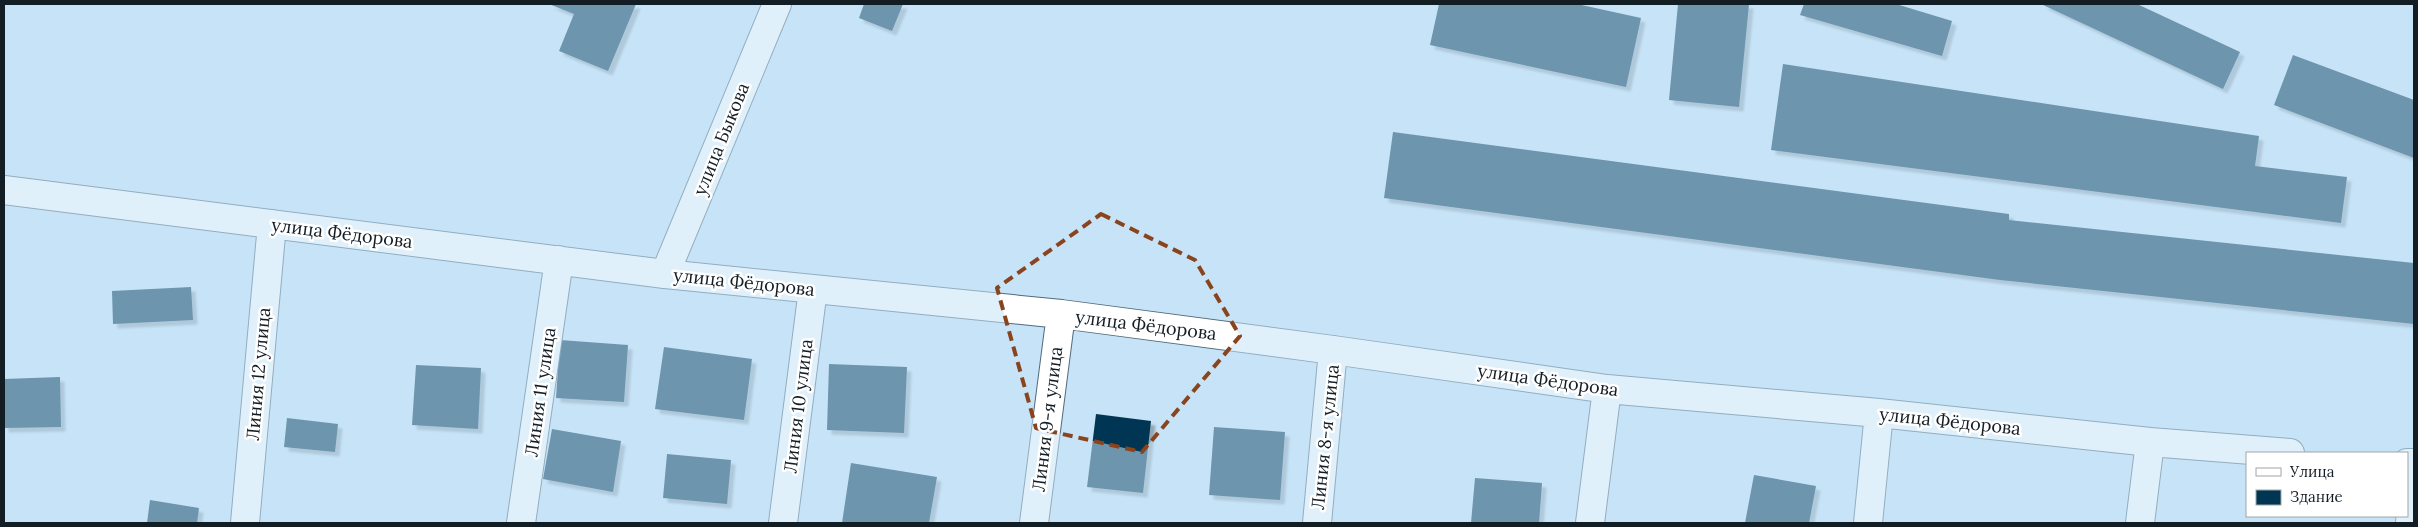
<svg xmlns="http://www.w3.org/2000/svg" width="2418" height="527" font-family="Lora,serif">
<style>
.building{fill:#003653;filter:url(#shadow)}
.lines{fill:none;stroke-linecap:round;stroke-linejoin:round}
.street-casing{stroke:#526b7d;stroke-width:30}
.secondary-casing{stroke:#526b7d;stroke-width:30}
.street{stroke:#fff;stroke-width:28}
.secondary{stroke:#fff;stroke-width:28}
.marked{fill:none;stroke:#8a441d;stroke-width:4;stroke-dasharray:10 6;stroke-linejoin:round}
.labels{text-anchor:middle;dominant-baseline:central;stroke-width:5;stroke-linejoin:round;paint-order:stroke}
.street-label{font-size:18px;fill:#131d24;stroke:#fff}
</style>
<defs>
<filter id="shadow"><feDropShadow dx="4.5" dy="4.5" stdDeviation="1" flood-color="#0004"/></filter>
</defs>
<rect width="100%" height="100%" fill="#c7e3f7"/>
<path class="building" d="M 549,4 L 636,4 L 608,71 L 559,51 L 574,14 Z
M 864,4 L 903,4 L 892,31 L 859,18 Z
M 1439,4 L 1577,4 L 1641,18 L 1626,87 L 1430,45 Z
M 1678,4 L 1749,4 L 1739,107 L 1669,100 Z
M 1804,4 L 1896,4 L 1952,21 L 1942,56 L 1800,15 Z
M 2041,4 L 2137,4 L 2240,52 L 2223,89 Z
M 2293,55 L 2414,100 L 2414,158 L 2274,105 Z
M 1783,64 L 2259,136 L 2255,166 L 2347,177 L 2341,223 L 1771,150 Z
M 1393,132 L 2009,214 L 2009,220 L 2414,263 L 2414,324 L 2000,280 L 1384,198 Z
M 191,287 L 193,320 L 113,324 L 112,291 Z
M 560,340 L 628,345 L 624,402 L 556,398 Z
M 664,347 L 752,359 L 744,420 L 655,409 Z
M 829,364 L 907,367 L 904,433 L 827,430 Z
M 416,365 L 481,368 L 478,429 L 412,425 Z
M 60,377 L 61,427 L 4,428 L 4,379 Z
M 1096,414 L 1151,421 L 1143,493 L 1087,487 Z
M 287,418 L 338,424 L 335,452 L 284,447 Z
M 1214,427 L 1285,432 L 1280,500 L 1209,495 Z
M 552,429 L 621,441 L 613,492 L 543,479 Z
M 667,454 L 731,460 L 727,504 L 663,498 Z
M 851,463 L 937,477 L 929,523 L 842,523 Z
M 1754,475 L 1816,486 L 1809,523 L 1745,523 Z
M 1475,478 L 1542,483 L 1539,523 L 1471,523 Z
M 150,500 L 199,508 L 197,523 L 147,523 Z"/>
<g class="lines">
<g class="street-casing">
<path id="street" d="M 4,190 L 665,274 L 1061,314 L 1333,350 L 1607,389 L 1879,413 L 2150,442 L 2290,453
M 2407,463 L 2414,463
M 245,523 L 272,224
M 521,523 L 559,260
M 783,523 L 813,289
M 1034,523 L 1061,314
M 1317,523 L 1333,350
M 1590,523 L 1607,389
M 1868,523 L 1879,413
M 2140,523 L 2150,442
M 2410,523 L 2414,483"/>
</g>
<g class="secondary-casing">
<path id="secondary" d="M 665,274 L 777,4"/>
</g>
<use href="#street" class="street"/>
<use href="#secondary" class="secondary"/>
</g>
<path d="M0 0H2418V527H0ZM 1101,214 L 1195,260 L 1240,336 L 1142,452 L 1036,428 L 997,288 Z" fill="#c7e3f7" fill-opacity=".55" fill-rule="evenodd"/>
<path class="marked" d="M 1101,214 L 1195,260 L 1240,336 L 1142,452 L 1036,428 L 997,288 Z"/>
<g class="labels">
<g class="street-label">
<text transform="translate(721 139) rotate(-68)">улица Быкова</text>
<text transform="translate(342 233) rotate(7)">улица Фёдорова</text>
<text transform="translate(744 282) rotate(6)">улица Фёдорова</text>
<text transform="translate(1146 325) rotate(7)">улица Фёдорова</text>
<text transform="translate(258 374) rotate(-85)">Линия 12 улица</text>
<text transform="translate(1548 380) rotate(8)">улица Фёдорова</text>
<text transform="translate(540 392) rotate(-82)">Линия 11 улица</text>
<text transform="translate(798 406) rotate(-83)">Линия 10 улица</text>
<text transform="translate(1047 419) rotate(-83)">Линия 9-я улица</text>
<text transform="translate(1950 421) rotate(6)">улица Фёдорова</text>
<text transform="translate(1325 437) rotate(-84)">Линия 8-я улица</text>
</g>
</g>
<rect width="2418" height="527" fill="none" stroke="#131d24" stroke-width="10"/>
<rect x="2246" y="452" width="162" height="65" fill="#ffffff" stroke="#a1a5a7"/>
<rect x="2256" y="468" width="25" height="8" fill="#ffffff" stroke="#a1a5a7"/>
<text x="2290" y="477" font-size="15" fill="#131d24">Улица</text>
<rect x="2256" y="490" width="25" height="15" fill="#003653" stroke="#a1a5a7"/>
<text x="2290" y="502" font-size="15" fill="#131d24">Здание</text>
</svg>
